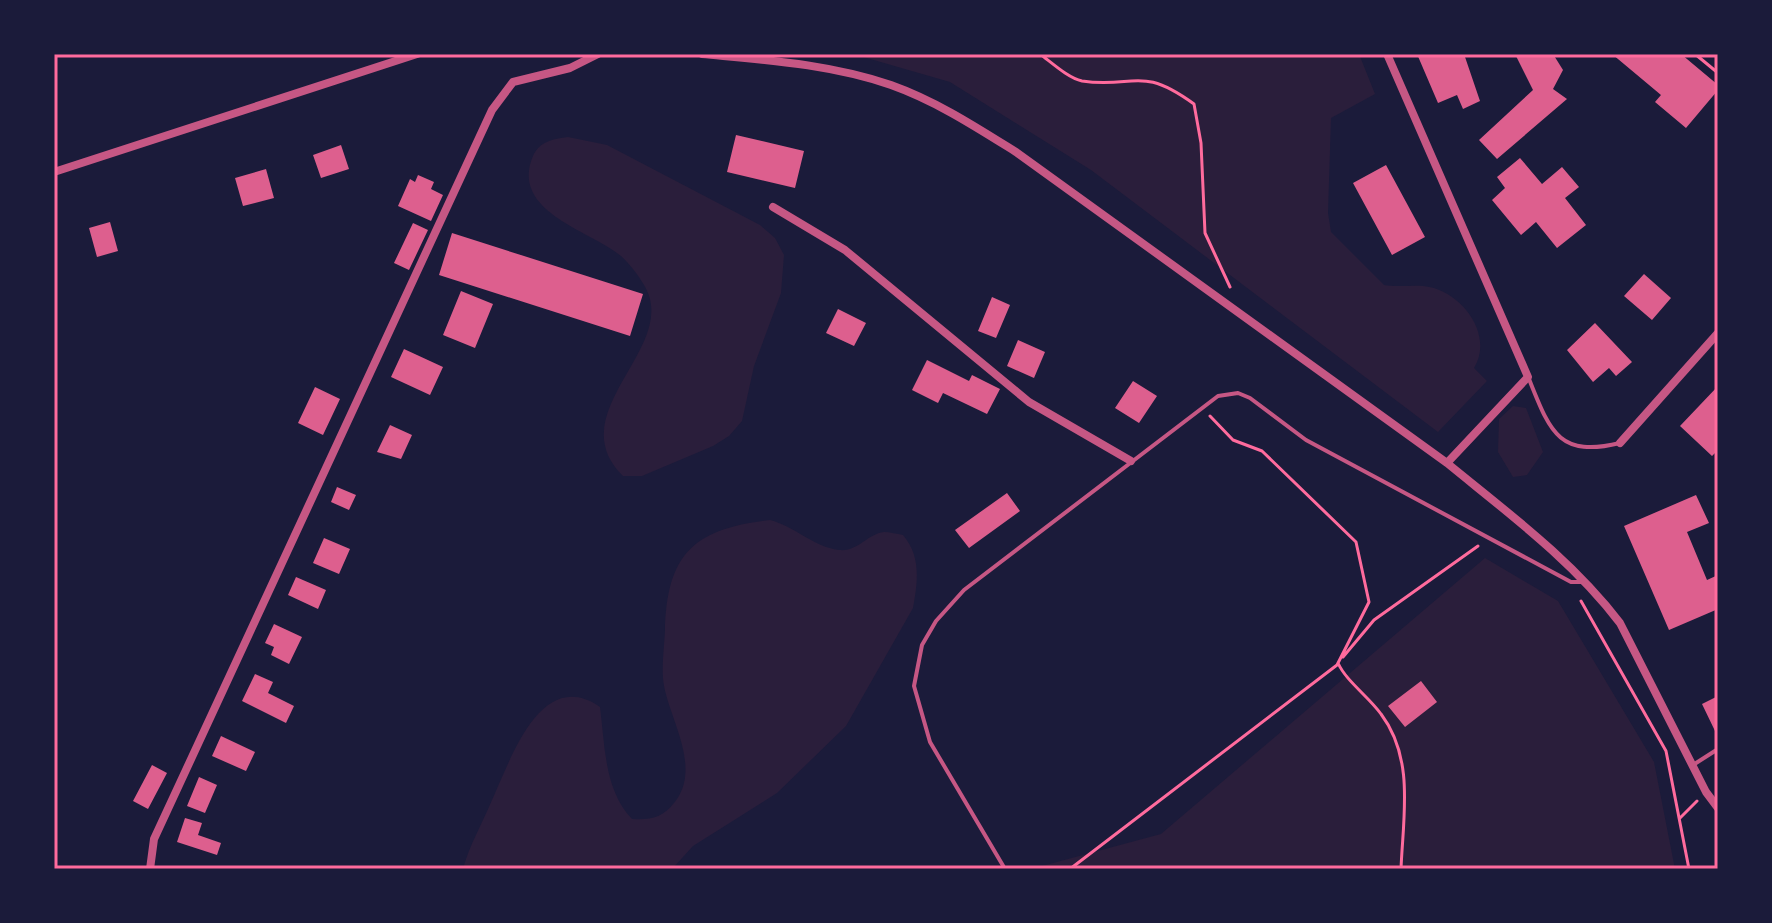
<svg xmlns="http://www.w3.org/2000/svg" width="1772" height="923" font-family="'IBM Plex Sans',sans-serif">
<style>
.green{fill:#2a1e3b}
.building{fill:#dd5f8e}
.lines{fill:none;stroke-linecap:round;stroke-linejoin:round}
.path{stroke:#ff6b9d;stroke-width:3}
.service{stroke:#c65784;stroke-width:4}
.minor{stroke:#c65784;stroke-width:8}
.neatline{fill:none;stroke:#ff6b9d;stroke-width:3}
</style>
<rect width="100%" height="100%" fill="#1b1b3a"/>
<path class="green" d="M 853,54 L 1359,54 L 1375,94 L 1331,118 L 1328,213 L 1331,232 L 1384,285 C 1401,288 1418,283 1434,288 C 1466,298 1493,337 1474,368 L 1487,381 L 1438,432 L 1091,170 L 950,82 Z
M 568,137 L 607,145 L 760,225 L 775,238 L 784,255 L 781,293 L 754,366 L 742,421 L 729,436 L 713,446 L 642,476 L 623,476 C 558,412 682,347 644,285 C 639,276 629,263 621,256 C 592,231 509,212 533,156 C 540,141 553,139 568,137 Z
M 1513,406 L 1526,408 L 1543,452 L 1527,475 L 1513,477 L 1498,452 L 1499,419 Z
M 770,520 C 794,526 814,547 839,550 C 858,552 867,534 884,532 C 890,532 897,534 903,535 C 921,556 918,581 913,608 L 846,726 L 777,793 L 693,846 L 672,869 L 463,869 C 469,846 483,822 492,800 C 511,759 541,666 600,707 C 605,745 604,790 632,819 C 651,820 662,818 674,803 C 702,769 671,722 664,686 C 661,669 664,649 665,631 C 667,553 694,529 770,520 Z
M 1485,558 L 1558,601 L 1654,762 L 1675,869 L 1031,869 L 1161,834 Z"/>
<path class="building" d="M 1417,54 L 1464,54 L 1480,101 L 1463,109 L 1457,95 L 1438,103 Z
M 1515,54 L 1553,54 L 1563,70 L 1553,89 L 1567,99 L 1497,159 L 1479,140 L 1533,90 Z
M 1612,54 L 1681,54 L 1718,85 L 1718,90 L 1686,128 L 1655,102 L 1661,95 Z
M 736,135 L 804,151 L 795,188 L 727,172 Z
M 341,145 L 349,169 L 321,178 L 313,155 Z
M 1520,158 L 1542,184 L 1562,167 L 1579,187 L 1565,198 L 1586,225 L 1557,248 L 1536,222 L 1521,235 L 1492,200 L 1505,188 L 1497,177 Z
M 1386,165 L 1425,237 L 1392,255 L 1353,183 Z
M 266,169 L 274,198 L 243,206 L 235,178 Z
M 418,175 L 434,182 L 431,189 L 443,195 L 431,221 L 398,206 L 410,179 L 415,182 Z
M 110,222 L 118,251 L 97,257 L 89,228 Z
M 413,223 L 428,230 L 409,270 L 394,263 Z
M 452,233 L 643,294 L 630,336 L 439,275 Z
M 1644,274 L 1671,298 L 1652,320 L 1624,296 Z
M 461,291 L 493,304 L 475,348 L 443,335 Z
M 992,297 L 1010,305 L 996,338 L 978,331 Z
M 838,309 L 866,323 L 854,346 L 826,333 Z
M 1595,323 L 1632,362 L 1616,376 L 1609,368 L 1593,382 L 1567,350 Z
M 1018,340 L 1045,352 L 1034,378 L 1007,366 Z
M 404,349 L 443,367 L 430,395 L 391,377 Z
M 927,360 L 969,381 L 972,375 L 1000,389 L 987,414 L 943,393 L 938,403 L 912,390 Z
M 1133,381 L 1157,396 L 1139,423 L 1115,408 Z
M 1718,386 L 1718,450 L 1712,456 L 1680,426 Z
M 315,387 L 340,399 L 323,435 L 298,423 Z
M 390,425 L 412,435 L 401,459 L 377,452 Z
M 337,487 L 356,495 L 349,510 L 331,502 Z
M 1007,493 L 1020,511 L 969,548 L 955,530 Z
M 1696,495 L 1709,523 L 1687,532 L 1707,580 L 1718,575 L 1718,609 L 1669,630 L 1624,526 Z
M 324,538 L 350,549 L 339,574 L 313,563 Z
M 296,577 L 326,590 L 318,609 L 288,595 Z
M 274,624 L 302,637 L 289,664 L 271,655 L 274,647 L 265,643 Z
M 255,674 L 273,682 L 268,693 L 294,706 L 286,723 L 242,701 Z
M 1421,681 L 1437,702 L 1405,727 L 1388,706 Z
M 1718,696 L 1718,729 L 1715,731 L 1702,704 Z
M 221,736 L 255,752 L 246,771 L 212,756 Z
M 152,765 L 167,773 L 148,809 L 133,801 Z
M 199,777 L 217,785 L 205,813 L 187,806 Z
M 185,818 L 202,823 L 198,835 L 221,843 L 217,855 L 177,842 Z"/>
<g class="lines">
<path class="path" d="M 1040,54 C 1051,62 1068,78 1082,81 C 1135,89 1139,64 1194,104 L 1201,143 L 1205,233 L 1230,287
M 1695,54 L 1718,73
M 1581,601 L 1666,751 L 1689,869
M 1343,657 L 1374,620 L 1478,546
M 1338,663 C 1346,681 1369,697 1381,714 C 1415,759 1403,817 1401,869
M 1680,818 L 1697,801
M 1070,869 L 1337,665 L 1369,602 L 1356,542 L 1262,451 L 1233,440 L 1210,416"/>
<path class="service" d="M 1529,379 C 1550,431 1558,458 1620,443
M 1693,765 L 1718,749
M 1005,869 L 930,742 L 914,686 L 922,645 L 936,621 L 964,590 L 1218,396 L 1238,393 L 1250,398 L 1306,440 L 1571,582 L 1584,582"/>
<path class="minor" d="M 702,54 C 765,60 830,64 891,85 C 936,101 976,127 1016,152 L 1447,463
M 1387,54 L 1528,377 L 1447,463 C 1508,513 1572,560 1620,623 L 1706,792 L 1718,808
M 54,172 L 417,54
M 773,207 L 845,250 L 1029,402 L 1131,461
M 1620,443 L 1718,333
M 150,869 L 154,839 L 492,110 L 513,82 L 570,68 L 598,54"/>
</g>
<rect width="1772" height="923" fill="none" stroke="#1b1b3a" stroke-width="112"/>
<rect x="56" y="56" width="1660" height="811" class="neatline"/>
</svg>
